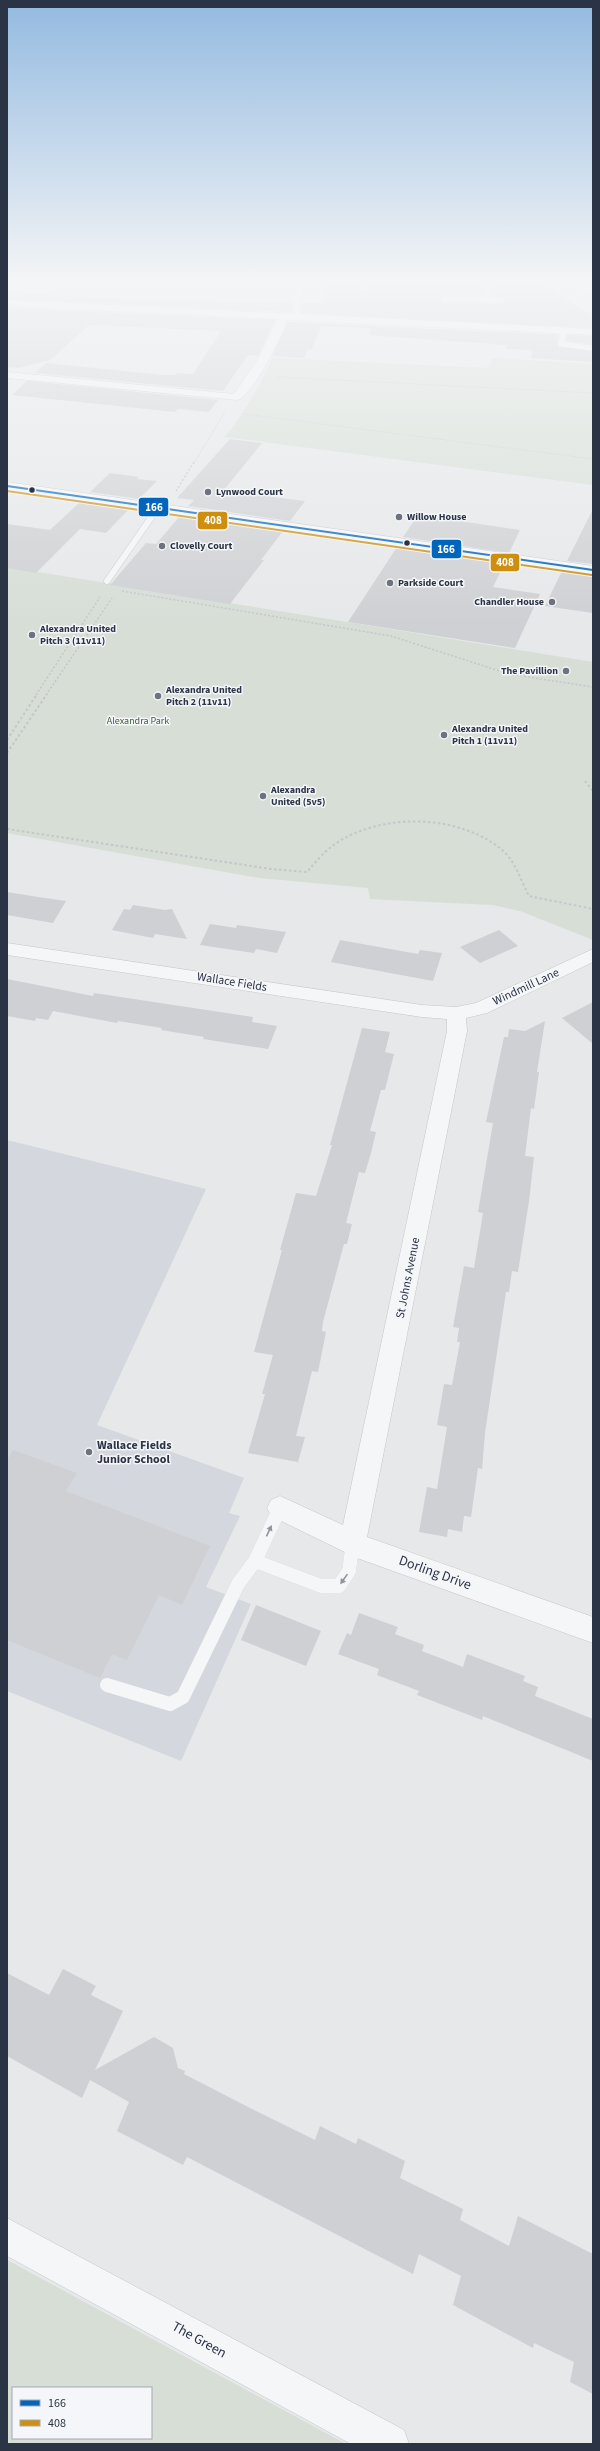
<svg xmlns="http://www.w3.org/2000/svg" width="600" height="2451" font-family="'Source Sans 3',sans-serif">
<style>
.built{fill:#d4d7dd}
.green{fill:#d6ded6;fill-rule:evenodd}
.building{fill:#ced0d3}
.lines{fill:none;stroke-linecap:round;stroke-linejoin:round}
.service-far2-casing{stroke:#c4c6c8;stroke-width:5.5}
.service-far1-casing{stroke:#c4c6c8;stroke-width:7}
.service-casing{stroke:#c4c6c8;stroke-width:14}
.minor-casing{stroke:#c4c6c8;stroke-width:1}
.primary-casing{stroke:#c2c5c8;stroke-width:1}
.path-far2{stroke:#c5c6ca;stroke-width:1;stroke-dasharray:1.5 1.5;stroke-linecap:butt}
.path-far1{stroke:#c5c6ca;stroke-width:1.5;stroke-dasharray:2 2;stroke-linecap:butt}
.path{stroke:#c5c6ca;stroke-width:2;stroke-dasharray:2.5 2.5;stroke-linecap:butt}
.service-far2{stroke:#f5f6f7;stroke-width:5}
.service-far1{stroke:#f5f6f7;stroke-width:6}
.service{stroke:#f5f6f7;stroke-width:14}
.minor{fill:#f5f6f7;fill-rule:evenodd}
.primary{fill:#f8f8f8;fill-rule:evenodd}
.bus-1-casing{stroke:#f4f6f9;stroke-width:4}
.bus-2-casing{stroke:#f4f6f9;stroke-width:4}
.bus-1{stroke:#0065bd;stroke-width:2}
.bus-2{stroke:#ce8f0e;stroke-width:2}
.oneway{fill:#90959e}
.bus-dot{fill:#2b3445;stroke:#f4f6f9;stroke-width:1.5}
.poi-dot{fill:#6c737f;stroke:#f4f6f9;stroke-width:1.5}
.labels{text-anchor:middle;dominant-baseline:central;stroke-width:3;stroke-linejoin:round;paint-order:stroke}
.far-poi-label{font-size:10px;font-weight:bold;fill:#2b3445;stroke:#f4f6f9;text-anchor:start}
.far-park-label{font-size:10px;fill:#3f6138;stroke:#f4f6f9}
.street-label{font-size:12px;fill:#2b3445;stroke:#f4f6f9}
.poi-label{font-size:12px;font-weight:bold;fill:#2b3445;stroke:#f4f6f9;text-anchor:start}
.near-street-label{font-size:14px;fill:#2b3445;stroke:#f4f6f9}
.line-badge{stroke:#f4f6f9;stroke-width:1.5}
.badge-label{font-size:11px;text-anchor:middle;font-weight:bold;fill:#fff}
</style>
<rect width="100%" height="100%" fill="#e6e8ea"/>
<path class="built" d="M 7,1140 L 206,1189 L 97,1425 L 244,1478 L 229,1513 L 240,1516 L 206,1587 L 251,1604 L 181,1761 L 7,1691 Z"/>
<path class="green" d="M 272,358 L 488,368 L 493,358 L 593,364 L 593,485 L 225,437 C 244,412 260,387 272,358 Z
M 7,567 L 593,662 L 593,940 L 520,911 L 492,905 L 370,899 L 368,888 L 259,878 L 7,833 Z
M 7,2260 L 346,2444 L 12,2444 L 7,2441 ZM 13,2388 L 151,2388 L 151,2438 L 13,2438 Z"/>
<path class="building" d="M 322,279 L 344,279 L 344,282 L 357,282 L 361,294 L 368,293 L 369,282 L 425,283 L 425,280 L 481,279 L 483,296 L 444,295 L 441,297 L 440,301 L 444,303 L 502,304 L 505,302 L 506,298 L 502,296 L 491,296 L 489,279 L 516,279 L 544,287 L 593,315 L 593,328 L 301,313 L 301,303 L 324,303 Z
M 7,292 L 122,299 L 278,302 L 293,303 L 293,312 L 7,299 Z
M 7,308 L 275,320 L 258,356 L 248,355 L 223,391 L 35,373 L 46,363 L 164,375 L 175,375 L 177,373 L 193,374 L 221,331 L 89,325 L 50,360 L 19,368 L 7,367 Z
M 288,322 L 559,335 L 557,344 L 559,347 L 593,351 L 593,362 L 531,358 L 532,350 L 506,349 L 507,345 L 380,336 L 369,335 L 371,328 L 321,326 L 312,349 L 308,349 L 304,358 L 272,356 Z
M 567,335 L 593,336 L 593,345 L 566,341 Z
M 27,381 L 218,400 L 209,412 L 178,409 L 175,412 L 12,395 Z
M 230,439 L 262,443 L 223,491 L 305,501 L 290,521 L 188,506 L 194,500 L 177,498 Z
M 110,473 L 139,477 L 137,479 L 157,481 L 139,499 L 90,492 Z
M 80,502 L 129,509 L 106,533 L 80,529 L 36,573 L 7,568 L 7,524 L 50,530 Z
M 593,509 L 593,564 L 567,561 Z
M 418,515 L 480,524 L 520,530 L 509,553 L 403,537 Z
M 180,516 L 283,531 L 261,560 L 264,560 L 230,604 L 110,585 L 146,543 L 156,544 Z
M 397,547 L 505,563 L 493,587 L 540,594 L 515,648 L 348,622 Z
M 562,571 L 593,575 L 593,613 L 545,606 Z
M 7,892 L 38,897 L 66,901 L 53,923 L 7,915 Z
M 133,905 L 165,910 L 172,909 L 187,939 L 155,934 L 153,938 L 112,930 L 124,909 L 130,910 Z
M 210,924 L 236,928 L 237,925 L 286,932 L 277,953 L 256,949 L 254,953 L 200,945 Z
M 499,930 L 518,946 L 480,963 L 460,947 Z
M 340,940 L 418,954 L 420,950 L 442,953 L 433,981 L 331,962 Z
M 7,979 L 93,996 L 94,993 L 253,1017 L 252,1022 L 277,1026 L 268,1049 L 203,1039 L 204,1037 L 161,1030 L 162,1028 L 118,1021 L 117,1023 L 53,1011 L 48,1020 L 36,1018 L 35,1021 L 7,1016 Z
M 593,1002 L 593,1044 L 562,1018 Z
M 545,1021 L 537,1072 L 539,1072 L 534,1109 L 531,1108 L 525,1156 L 534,1157 L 529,1201 L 518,1272 L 512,1271 L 509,1292 L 506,1292 L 485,1433 L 482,1469 L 478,1468 L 471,1517 L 464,1516 L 462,1532 L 448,1529 L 447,1537 L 419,1532 L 427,1487 L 437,1489 L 447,1427 L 437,1425 L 444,1384 L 452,1385 L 460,1342 L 457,1342 L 459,1328 L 453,1327 L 464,1266 L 474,1268 L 483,1213 L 478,1212 L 493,1123 L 486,1122 L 504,1037 L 508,1037 L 509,1029 L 525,1031 Z
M 362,1028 L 390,1032 L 385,1052 L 394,1054 L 385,1090 L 381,1090 L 370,1131 L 376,1132 L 371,1153 L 365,1173 L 359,1172 L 346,1223 L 352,1224 L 347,1244 L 344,1244 L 323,1322 L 322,1331 L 326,1332 L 318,1372 L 312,1371 L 296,1436 L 305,1437 L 298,1462 L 248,1453 L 265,1394 L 262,1394 L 273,1355 L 254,1352 L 282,1250 L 280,1250 L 296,1193 L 316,1196 L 332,1145 L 330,1145 Z
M 13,1450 L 77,1473 L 66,1491 L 210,1546 L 182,1605 L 159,1595 L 127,1660 L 112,1654 L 100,1678 L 7,1640 L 7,1460 Z
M 256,1605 L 321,1631 L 306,1666 L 241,1640 Z
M 359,1613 L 398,1627 L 395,1634 L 424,1645 L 422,1651 L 463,1667 L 467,1654 L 525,1676 L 523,1681 L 538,1687 L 535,1696 L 593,1719 L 593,1761 L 483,1716 L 482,1720 L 417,1695 L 419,1691 L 377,1675 L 379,1669 L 338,1654 L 347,1633 L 351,1635 Z
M 63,1969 L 96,1986 L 91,1995 L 123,2011 L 95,2070 L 154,2037 L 173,2048 L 178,2068 L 185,2071 L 184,2074 L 252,2109 L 315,2140 L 320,2126 L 356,2144 L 358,2138 L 405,2161 L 400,2178 L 463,2209 L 460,2220 L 509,2246 L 518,2216 L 593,2254 L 593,2394 L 570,2382 L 574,2362 L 534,2343 L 533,2348 L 453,2305 L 461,2276 L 419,2254 L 413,2274 L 187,2157 L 183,2165 L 117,2131 L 129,2102 L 90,2080 L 82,2098 L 7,2056 L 7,1973 L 49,1995 Z"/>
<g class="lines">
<g class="service-far2-casing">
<path id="service-far2" d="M 297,279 L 297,317
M 485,279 L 488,300
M 444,299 L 502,300
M 564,330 L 561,344 L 590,348"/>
</g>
<g class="service-far1-casing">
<path id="service-far1" d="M 107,581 L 155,512"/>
</g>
<g class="service-casing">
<path id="service" d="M 280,1508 L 255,1561 L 321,1586 L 339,1586 L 349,1571 L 353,1542
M 107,1685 L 170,1704 L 183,1697 L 238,1584 L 255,1561"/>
</g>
<g class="minor-casing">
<path id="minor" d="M 358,279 L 368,279 L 367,292 L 361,292 Z
M 571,281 L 593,289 L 593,295 L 568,286 L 568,282 Z
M 7,300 L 520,325 L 593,329 L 593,335 L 287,320 C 282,336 253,396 237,400 L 7,378 L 7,372 L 234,394 L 258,359 L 277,319 L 7,306 Z
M 7,943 L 422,1005 L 456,1007 L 476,1003 L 593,949 L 593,962 L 487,1013 L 466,1018 L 467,1031 L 367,1537 L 593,1617 L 593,1643 L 357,1558 L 271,1516 L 267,1508 L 271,1500 L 280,1496 L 343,1525 L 447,1031 L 447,1019 L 422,1017 L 7,955 Z
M 7,2218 L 404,2430 L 409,2444 L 351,2444 L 7,2256 Z"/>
</g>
<g class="primary-casing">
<path id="primary" d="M 7,482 L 593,566 L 593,574 L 7,490 Z"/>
</g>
<path class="path-far2" d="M 276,377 L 593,393
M 244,414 L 593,459
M 194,463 L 225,412"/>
<path class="path-far1" d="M 176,491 L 194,462
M 122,591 L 391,636 L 509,674 L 593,687
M 36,695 L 100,597
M 46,695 L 112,598"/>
<path class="path" d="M 7,740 L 37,694
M 7,753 L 47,694
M 585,781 L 593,791
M 7,829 L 271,869 L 307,872 C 318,859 329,846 345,838 C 391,813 460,816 501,849 C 515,860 521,881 529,896 L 593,909"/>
<use href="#service-far2" class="service-far2"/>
<use href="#service-far1" class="service-far1"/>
<use href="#service" class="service"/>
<use href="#minor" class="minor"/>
<use href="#primary" class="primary"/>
<g class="bus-1-casing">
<path id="bus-1" d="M 7,486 L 593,570"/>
</g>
<g class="bus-2-casing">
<path id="bus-2" d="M 7,491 L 592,575"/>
</g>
<use href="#bus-1" class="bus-1"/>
<use href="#bus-2" class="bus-2"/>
</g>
<defs><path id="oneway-solid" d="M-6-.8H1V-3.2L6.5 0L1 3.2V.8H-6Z"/></defs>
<g class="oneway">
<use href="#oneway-solid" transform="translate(269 1531) rotate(-65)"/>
<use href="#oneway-solid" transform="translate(344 1579) rotate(125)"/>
</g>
<linearGradient id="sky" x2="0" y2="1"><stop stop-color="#93bae0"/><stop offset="0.45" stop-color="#f4f5f6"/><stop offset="1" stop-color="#f4f5f6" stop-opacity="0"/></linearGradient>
<rect width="600" height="623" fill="url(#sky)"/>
<g class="bus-dot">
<circle cx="32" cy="490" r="3.5"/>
<circle cx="407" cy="543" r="3.5"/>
</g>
<g class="poi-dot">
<circle cx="208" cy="492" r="4"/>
<circle cx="399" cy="517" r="4"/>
<circle cx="162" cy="546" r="4"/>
<circle cx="390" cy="583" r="4"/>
<circle cx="552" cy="602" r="4"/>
<circle cx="32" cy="635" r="4"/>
<circle cx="566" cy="671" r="4"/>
<circle cx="158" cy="696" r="4"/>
<circle cx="444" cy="735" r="4"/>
<circle cx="263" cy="796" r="4"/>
<circle cx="89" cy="1452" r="4"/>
</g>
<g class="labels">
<g class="far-poi-label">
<text x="216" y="492">Lynwood Court</text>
<text x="407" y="517">Willow House</text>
<text x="170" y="546">Clovelly Court</text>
<text x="398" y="583">Parkside Court</text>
<text x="544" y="602" text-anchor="end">Chandler House</text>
<text x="40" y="629">Alexandra United<tspan x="40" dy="12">Pitch 3 (11v11)</tspan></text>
<text x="558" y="671" text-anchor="end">The Pavillion</text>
<text x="166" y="690">Alexandra United<tspan x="166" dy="12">Pitch 2 (11v11)</tspan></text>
<text x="452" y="729">Alexandra United<tspan x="452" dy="12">Pitch 1 (11v11)</tspan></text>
<text x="271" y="790">Alexandra<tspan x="271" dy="12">United (5v5)</tspan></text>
</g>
<g class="far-park-label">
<text x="138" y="721">Alexandra Park</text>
</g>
<g class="street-label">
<text transform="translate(232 982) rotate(9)">Wallace Fields</text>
<text transform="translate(526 987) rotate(-25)">Windmill Lane</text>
<text transform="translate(408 1278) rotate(-79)">St Johns Avenue</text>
</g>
<g class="poi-label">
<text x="97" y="1445">Wallace Fields<tspan x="97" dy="14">Junior School</tspan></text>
</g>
<g class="near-street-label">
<text transform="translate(435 1573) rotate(20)">Dorling Drive</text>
<text transform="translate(199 2340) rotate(29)">The Green</text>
</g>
</g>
<g class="line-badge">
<rect x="138" y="497" width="31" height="20" rx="4" fill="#0065bd"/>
<rect x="197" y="511" width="31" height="19" rx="4" fill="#ce8f0e"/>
<rect x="431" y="539" width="31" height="20" rx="4" fill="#0065bd"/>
<rect x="490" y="553" width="30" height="19" rx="4" fill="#ce8f0e"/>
</g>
<g class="badge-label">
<text x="154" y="511">166</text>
<text x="213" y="524">408</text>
<text x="446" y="553">166</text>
<text x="505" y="566">408</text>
</g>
<rect width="600" height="2451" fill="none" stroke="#2b3445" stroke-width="16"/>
<rect x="12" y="2387" width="140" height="52" fill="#f4f6f9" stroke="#a4a8b1"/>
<rect x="20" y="2400" width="20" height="6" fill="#0065bd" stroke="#a4a8b1"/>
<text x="48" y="2407" font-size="12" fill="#2b3445">166</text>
<rect x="20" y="2420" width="20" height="6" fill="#ce8f0e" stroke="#a4a8b1"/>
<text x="48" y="2427" font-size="12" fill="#2b3445">408</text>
</svg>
